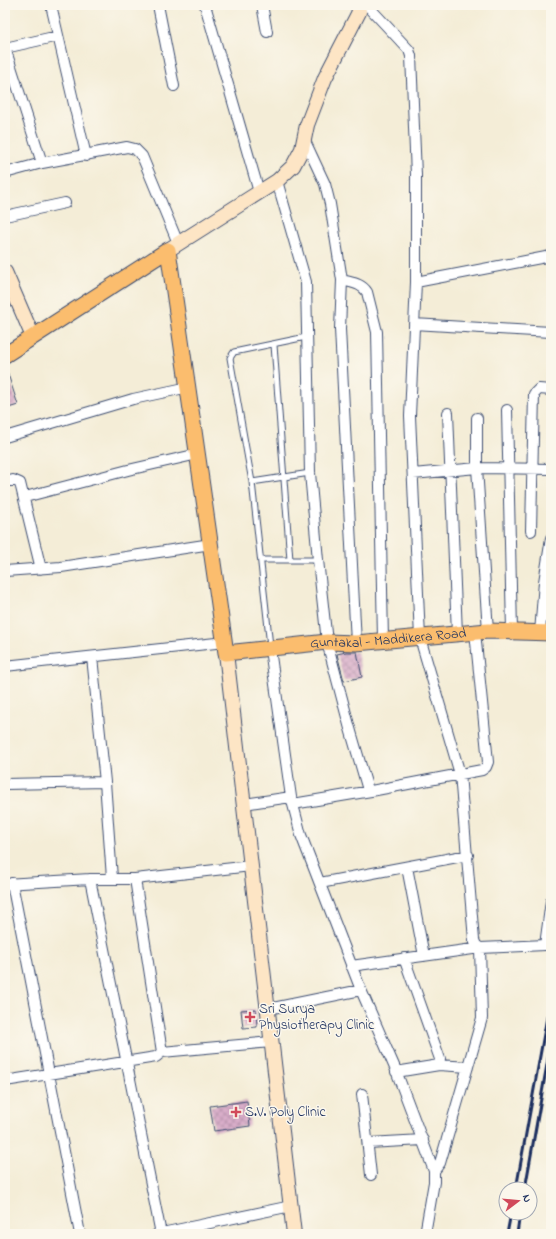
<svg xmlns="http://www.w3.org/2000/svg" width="556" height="1239" font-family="'Indie Flower',sans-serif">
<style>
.building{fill:url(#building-cross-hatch)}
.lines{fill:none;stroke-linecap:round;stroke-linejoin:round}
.lane-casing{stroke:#3c4c70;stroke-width:7}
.street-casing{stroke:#3c4c70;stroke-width:12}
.secondary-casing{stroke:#3c4c70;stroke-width:16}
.primary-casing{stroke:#3c4c70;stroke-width:17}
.lane{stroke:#fff;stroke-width:5}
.street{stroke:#fff;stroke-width:10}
.secondary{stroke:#fde5c5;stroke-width:14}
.primary{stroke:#fbbd6e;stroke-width:15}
.rail{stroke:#1b2f5e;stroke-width:3}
.poi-dot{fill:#d1495b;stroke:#fbf7ec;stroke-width:1.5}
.labels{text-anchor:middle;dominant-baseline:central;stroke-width:3;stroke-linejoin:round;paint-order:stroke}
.street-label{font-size:14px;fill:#1b2f5e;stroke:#fbf7ec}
.poi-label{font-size:14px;fill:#1b2f5e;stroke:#fbf7ec;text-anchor:start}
</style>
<defs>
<pattern id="building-cross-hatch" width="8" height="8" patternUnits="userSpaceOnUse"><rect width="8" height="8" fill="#d9adc9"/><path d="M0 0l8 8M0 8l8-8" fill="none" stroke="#af8da6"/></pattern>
</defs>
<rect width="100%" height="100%" fill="#fbf7ec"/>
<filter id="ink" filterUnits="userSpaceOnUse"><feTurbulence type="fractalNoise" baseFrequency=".025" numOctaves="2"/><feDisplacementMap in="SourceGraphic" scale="8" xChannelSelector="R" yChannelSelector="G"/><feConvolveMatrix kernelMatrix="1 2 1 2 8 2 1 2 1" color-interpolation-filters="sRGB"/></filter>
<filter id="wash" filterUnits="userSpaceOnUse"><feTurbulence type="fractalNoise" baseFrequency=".012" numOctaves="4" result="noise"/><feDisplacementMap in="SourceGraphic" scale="16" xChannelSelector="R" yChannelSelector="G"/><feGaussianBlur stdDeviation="0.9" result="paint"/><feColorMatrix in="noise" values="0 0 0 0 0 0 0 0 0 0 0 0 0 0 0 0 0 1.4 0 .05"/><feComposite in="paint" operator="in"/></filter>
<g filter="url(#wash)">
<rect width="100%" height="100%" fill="#f4edd7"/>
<g id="blocks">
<path class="building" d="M 5,371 L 7,371 L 18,405 L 5,409 Z
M 346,652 L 357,652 L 362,677 L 344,681 L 337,654 Z
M 256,1009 L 257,1027 L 243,1028 L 241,1010 Z
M 247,1101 L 250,1126 L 214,1131 L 210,1106 Z"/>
</g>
</g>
<g filter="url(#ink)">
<use href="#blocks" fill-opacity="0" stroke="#3c4c70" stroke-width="1"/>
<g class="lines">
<g class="lane-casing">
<path id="lane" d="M 274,345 L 290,560
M 252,482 L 310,473
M 261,560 L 318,560
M 270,646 L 252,482 L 230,358 L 234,352 L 306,337"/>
</g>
<g class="street-casing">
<path id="street" d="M 51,5 L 86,156
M 158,5 L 174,86
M 205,5 L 259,192
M 262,5 L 267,32
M 367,5 L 409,50 L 411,56 L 416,175 L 416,282 L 410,416 L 420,638 L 460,774 L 474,940 L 476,945 L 480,948 L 545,945 L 551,901
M 5,48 L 42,163
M 5,48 L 58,36
M 304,139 L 325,184 L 330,204 L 342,280 L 340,329 L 356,643
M 5,173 L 42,163 L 127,147 L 135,149 L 142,156 L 178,243
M 277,181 L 306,282 L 310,473 L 318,560 L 327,642 L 349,725 L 368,790 L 371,791 L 482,770 L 486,767 L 488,762 L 475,632
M 5,216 L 65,203
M 342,280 C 352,283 361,283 367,292 L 377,332 L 383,640
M 416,282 L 551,256
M 414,324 L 551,332
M 507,410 L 512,631
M 448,413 L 457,634
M 477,418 L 477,468 L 488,631
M 5,437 L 133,399 L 189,387
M 413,474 L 477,468 L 551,469
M 5,482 L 13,480 L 20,483 L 41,569
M 25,497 L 128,470 L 198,454
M 531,531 L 534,394 L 539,389 L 551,390
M 5,571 L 61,567 L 211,544
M 540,633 L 544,582 L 551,538
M 270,649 L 291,797 L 301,835 L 361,990 L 395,1068 L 434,1171 L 434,1182 L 425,1234
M 92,657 L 105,782 L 112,878
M 5,666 L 225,642
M 5,784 L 105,782
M 244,804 L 291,797
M 293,804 L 371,791
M 407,867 L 424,956
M 90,879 L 161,1234
M 12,883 L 80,1234
M 320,883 L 468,855
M 5,884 L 90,879 L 135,879 L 251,866
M 404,958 L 440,1059 L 439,1065
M 351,966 L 480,948 L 482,1018 L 440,1163 L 434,1171
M 268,1009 L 361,990
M 162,1052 L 271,1042
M 396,1072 L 439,1065 L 468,1067
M 5,1081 L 156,1057 L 162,1052 L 135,879
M 362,1094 L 371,1175
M 368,1143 L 423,1140
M 157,1234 L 291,1206"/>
</g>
<g class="secondary-casing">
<path id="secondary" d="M 168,250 L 277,181 L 293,166 L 302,149 L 307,125 L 325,78 L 359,12 L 358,5
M 5,272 L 33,337
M 226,653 L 294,1234"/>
</g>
<g class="primary-casing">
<g id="primary">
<path id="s1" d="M 5,355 L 168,250 L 226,653 L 327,642 L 356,643 L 488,631 L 551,633"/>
</g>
</g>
<use href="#lane" class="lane"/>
<use href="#street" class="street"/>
<use href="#secondary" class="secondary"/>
<use href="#primary" class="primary"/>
<path class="rail" d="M 516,1189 L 551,995
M 525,1189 L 551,1042
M 507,1234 L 511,1213
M 517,1234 L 520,1213"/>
</g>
</g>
<g class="poi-dot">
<path d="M248 1011h4v4h4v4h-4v4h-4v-4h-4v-4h4z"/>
<path d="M234 1106h4v4h4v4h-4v4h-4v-4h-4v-4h4z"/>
</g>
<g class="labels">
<g class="street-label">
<text stroke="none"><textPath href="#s1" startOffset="764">Guntakal - Maddikera Road</textPath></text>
</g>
<g class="poi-label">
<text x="259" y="1009">Sri Surya<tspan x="259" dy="16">Physiotherapy Clinic</tspan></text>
<text x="245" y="1112">S.V. Poly Clinic</text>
</g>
</g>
<rect width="556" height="1239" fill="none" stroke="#fbf7ec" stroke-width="20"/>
<g transform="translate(518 1201) rotate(74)"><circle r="19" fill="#fbf7ec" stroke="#a1a7b3"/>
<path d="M0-3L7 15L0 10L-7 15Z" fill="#d1495b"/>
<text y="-6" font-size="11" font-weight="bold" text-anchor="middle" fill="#1b2f5e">N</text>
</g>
</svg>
